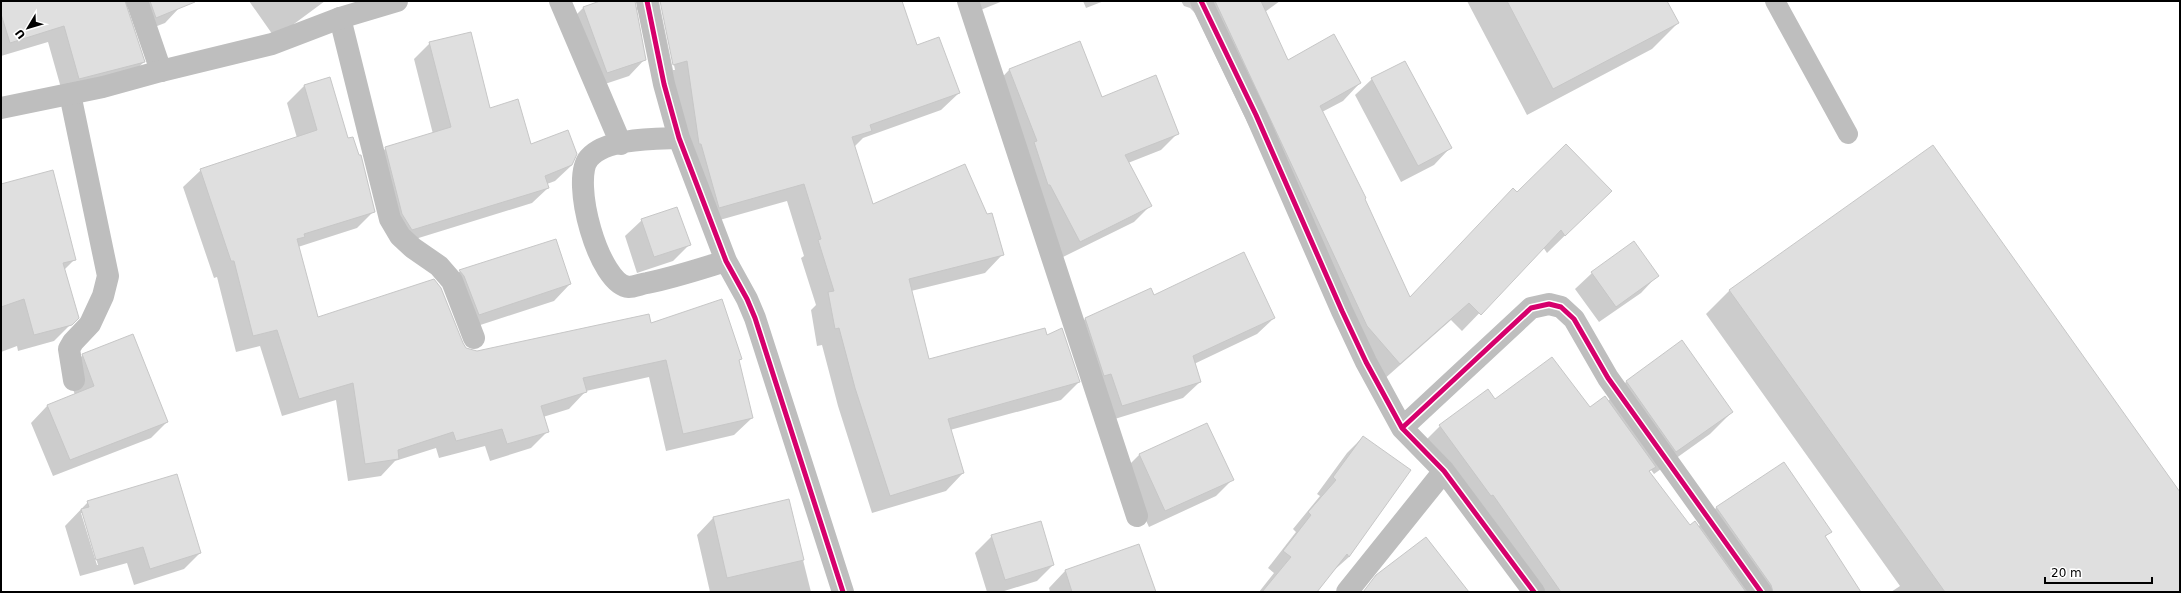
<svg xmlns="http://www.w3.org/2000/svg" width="2181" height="593" font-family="'DejaVu Sans',sans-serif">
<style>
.shadow{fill:#0003;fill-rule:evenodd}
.building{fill:#dfdfdf;stroke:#c7c7c7}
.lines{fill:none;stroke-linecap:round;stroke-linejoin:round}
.service{stroke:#bebebe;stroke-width:20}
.minor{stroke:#bebebe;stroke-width:22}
.tertiary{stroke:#bebebe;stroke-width:22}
.cycleway-casing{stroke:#fff;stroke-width:8}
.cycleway{stroke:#d6006c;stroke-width:5}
</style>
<rect width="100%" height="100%" fill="#fff"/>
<path class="shadow" d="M 1,1 L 179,1 L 181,6 L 165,23 L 139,33 L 129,8 L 124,6 L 144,62 L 127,78 L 63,95 L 48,42 L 1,56 Z
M 249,1 L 325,1 L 275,38 Z
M 603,1 L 634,1 L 645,59 L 629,76 L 590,89 L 567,24 L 583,8 Z
M 643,1 L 905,1 L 901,2 L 916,46 L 959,93 L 941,110 L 863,138 L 854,147 L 872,205 L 1002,255 L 985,273 L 911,291 L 928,361 L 1046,336 L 1079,382 L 1061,400 L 950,430 L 963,473 L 946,491 L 872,513 L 838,406 L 822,345 L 817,346 L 811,310 L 816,305 L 801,258 L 804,256 L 787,201 L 702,225 L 642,16 L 636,8 ZM 659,1 L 661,1 L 675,70 L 673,70 Z
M 962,1 L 1003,1 L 968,15 Z
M 1083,1 L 1104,1 L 1086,8 Z
M 1181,1 L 1280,1 L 1265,12 L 1288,61 L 1360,83 L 1343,101 L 1322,112 L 1409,298 L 1517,194 L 1593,208 L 1547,253 L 1543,247 L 1462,331 L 1451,320 L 1382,381 L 1250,128 L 1195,13 L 1190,8 L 1184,6 Z
M 1467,1 L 1666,1 L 1678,23 L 1652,49 L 1527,115 Z
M 1080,42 L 1102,98 L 1178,133 L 1161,150 L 1128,163 L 1150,206 L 1134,222 L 1063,257 L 993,87 L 1009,70 Z
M 430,43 L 489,109 L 531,145 L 572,165 L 555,181 L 547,184 L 548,188 L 532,203 L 396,245 L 370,164 L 386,148 L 433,134 L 414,59 Z
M 330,78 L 347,140 L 374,211 L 357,228 L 298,247 L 318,318 L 462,343 L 466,349 L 477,352 L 650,324 L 741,359 L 738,361 L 752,418 L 734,435 L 666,451 L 649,377 L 586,391 L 569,409 L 543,417 L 548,431 L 531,448 L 490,461 L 485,446 L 439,458 L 436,448 L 395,461 L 381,476 L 348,481 L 336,400 L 282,416 L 260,346 L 236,352 L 217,277 L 214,278 L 183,187 L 201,170 L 297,138 L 287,103 L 304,86 Z
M 1372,79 L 1450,148 L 1434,165 L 1401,182 L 1355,95 Z
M 1,185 L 75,259 L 64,270 L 77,318 L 54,341 L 18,351 L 17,346 L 1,352 Z
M 642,220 L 689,245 L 673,261 L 637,273 L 625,236 Z
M 555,240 L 570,284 L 554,301 L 462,331 L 444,288 L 460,271 Z
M 1592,273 L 1657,276 L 1641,293 L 1599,322 L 1575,289 Z
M 1730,290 L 2180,494 L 2180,592 L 1891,592 L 1900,586 L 1706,314 Z
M 1154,296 L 1274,318 L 1257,334 L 1194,364 L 1200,382 L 1183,398 L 1105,422 L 1069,335 L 1086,318 Z
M 1682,342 L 1732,412 L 1710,434 L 1654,474 L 1651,470 L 1649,472 L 1689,526 L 1698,527 L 1716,508 L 1783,463 L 1830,532 L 1825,537 L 1859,592 L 1522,592 L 1416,450 L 1440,426 L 1487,390 L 1495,401 L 1590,408 L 1608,401 L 1626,382 Z
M 83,355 L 167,422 L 151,438 L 53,476 L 31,423 L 47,406 L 75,395 L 67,371 Z
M 1207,424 L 1232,480 L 1216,496 L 1149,527 L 1123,471 L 1139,455 Z
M 1363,437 L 1410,470 L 1349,557 L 1332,572 L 1316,592 L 1259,592 L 1274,573 L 1268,568 L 1296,532 L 1293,529 L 1320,496 L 1317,494 L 1347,453 Z
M 788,500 L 811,592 L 710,592 L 697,535 L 713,518 Z
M 88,502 L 200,553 L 184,569 L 134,585 L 127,563 L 80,576 L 65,526 ZM 81,513 L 83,513 L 98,565 L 97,565 Z
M 992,536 L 1053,565 L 1037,581 L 1001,592 L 987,592 L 975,553 Z
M 1139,545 L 1155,592 L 1050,592 L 1049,588 L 1065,571 Z"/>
<path class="building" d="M 1,1 L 125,1 L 145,62 L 79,79 L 64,26 L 10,43 L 1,14 Z
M 150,1 L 194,1 L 195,2 L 156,18 Z
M 600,1 L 635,1 L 646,60 L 607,73 L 583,7 Z
M 660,1 L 902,1 L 917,45 L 939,37 L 960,93 L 870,125 L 872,131 L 852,137 L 873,204 L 965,164 L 987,214 L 992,213 L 1004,255 L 909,279 L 929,359 L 1045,328 L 1047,335 L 1062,328 L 1080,382 L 948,419 L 964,473 L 890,496 L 855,388 L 839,328 L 835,329 L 828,292 L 834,291 L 818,240 L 821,239 L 804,184 L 719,208 L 701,144 L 699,144 L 687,61 L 673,65 Z
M 1215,1 L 1261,1 L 1288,60 L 1334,34 L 1361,83 L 1320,106 L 1366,198 L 1365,199 L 1410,297 L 1513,188 L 1517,192 L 1566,144 L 1612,191 L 1565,236 L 1561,230 L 1481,315 L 1469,303 L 1400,364 L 1367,326 Z
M 1507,1 L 1667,1 L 1679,23 L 1553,89 Z
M 471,32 L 490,108 L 518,99 L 531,144 L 568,130 L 577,154 L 572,165 L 545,176 L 549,188 L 412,230 L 402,214 L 385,147 L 451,127 L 429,42 Z
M 1080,41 L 1102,97 L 1156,75 L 1179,134 L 1125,155 L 1152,206 L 1080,242 L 1050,185 L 1048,185 L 1034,142 L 1037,141 L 1009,69 Z
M 1405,61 L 1452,148 L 1418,166 L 1371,78 Z
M 330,77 L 348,138 L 353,137 L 359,155 L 361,155 L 375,212 L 304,234 L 305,237 L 297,239 L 318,317 L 434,279 L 441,288 L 463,343 L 466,348 L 477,351 L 649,314 L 651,323 L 722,299 L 742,359 L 739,360 L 753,418 L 683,434 L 666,360 L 583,378 L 587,392 L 541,406 L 549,432 L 507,444 L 502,429 L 456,441 L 453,432 L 398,450 L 399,459 L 365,464 L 353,383 L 299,399 L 277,330 L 253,336 L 234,261 L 231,261 L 200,169 L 317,130 L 304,85 Z
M 1933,145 L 2180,492 L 2180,592 L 1945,592 L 1729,290 Z
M 53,170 L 76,260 L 63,263 L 79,318 L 72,325 L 34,335 L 24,299 L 1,307 L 1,184 Z
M 677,207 L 691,245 L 654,257 L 641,219 Z
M 556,239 L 571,284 L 479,315 L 464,276 L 459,270 Z
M 1634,241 L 1659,276 L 1616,307 L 1591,272 Z
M 1244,252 L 1275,318 L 1193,356 L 1201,382 L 1122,406 L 1111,374 L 1104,376 L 1085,318 L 1151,288 L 1154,295 Z
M 133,334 L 168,422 L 70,460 L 47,405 L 94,386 L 82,354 Z
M 1682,340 L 1733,412 L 1676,452 L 1626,381 Z
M 1552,357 L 1590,407 L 1605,396 L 1656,467 L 1649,471 L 1690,525 L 1695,521 L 1746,592 L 1561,592 L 1493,495 L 1491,496 L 1439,425 L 1488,389 L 1495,399 Z
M 1207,423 L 1234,480 L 1165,511 L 1139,454 Z
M 1363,436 L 1411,470 L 1349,557 L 1347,554 L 1317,592 L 1262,592 L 1291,557 L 1283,551 L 1311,515 L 1308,512 L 1336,480 L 1333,477 Z
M 1784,462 L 1832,532 L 1825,536 L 1861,592 L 1773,592 L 1771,585 L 1716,507 Z
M 177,474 L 201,553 L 150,569 L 143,547 L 96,560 L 81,509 L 89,507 L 87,501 Z
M 789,499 L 804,560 L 727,578 L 713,517 Z
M 1041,521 L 1054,565 L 1005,580 L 991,535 Z
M 1426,537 L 1469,592 L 1363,592 L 1376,575 Z
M 1139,544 L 1156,592 L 1072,592 L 1065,570 Z"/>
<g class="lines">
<path class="service" d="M 1775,1 L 1848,134"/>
<path class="minor" d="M 137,1 L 161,71
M 560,1 L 621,144
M 647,1 L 664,84 L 679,138 L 726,261 L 747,299 L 755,318 L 843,592
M 968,1 L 1137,516
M 1201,1 L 1256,115 L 1342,311 L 1366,362 L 1402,428 L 1444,471 L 1534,592
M 340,18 L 390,219 L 400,236 L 413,248 L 439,266 L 452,281 L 474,338
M 70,94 L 108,276 L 103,296 L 90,324 L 73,342 L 69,349 L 74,380
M 679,138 C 654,139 606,138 589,158 C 570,180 599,285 629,287 C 634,287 641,284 647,283 C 673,278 700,269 726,261
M 1402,428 L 1531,308 L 1549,304 L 1561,307 L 1574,319 L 1608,378 L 1761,592
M 1347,592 L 1444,471"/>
<path class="tertiary" d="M 1,108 L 103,87 L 161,71 L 272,44 L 340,18 L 397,1"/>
<g class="cycleway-casing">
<path id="cycleway" d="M 647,1 L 664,84 L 679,138 L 726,261 L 747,299 L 755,318 L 843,592
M 1201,1 L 1256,115 L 1342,311 L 1366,362 L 1402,428 L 1444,471 L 1534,592
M 1402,428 L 1531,308 L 1549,304 L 1561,307 L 1574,319 L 1608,378 L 1761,592"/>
</g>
<use href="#cycleway" class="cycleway"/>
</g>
<rect width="2181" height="593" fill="none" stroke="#000000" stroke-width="4"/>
<g transform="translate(28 28) rotate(232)" stroke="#ffffff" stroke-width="3" paint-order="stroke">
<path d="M0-3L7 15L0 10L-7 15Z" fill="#000000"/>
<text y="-6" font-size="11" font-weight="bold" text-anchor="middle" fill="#000000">U</text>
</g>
<path d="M2045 577v6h107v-6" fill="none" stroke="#000000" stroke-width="2"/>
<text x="2051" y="577" font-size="12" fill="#000000" stroke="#ffffff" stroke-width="3" paint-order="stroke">20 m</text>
</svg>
